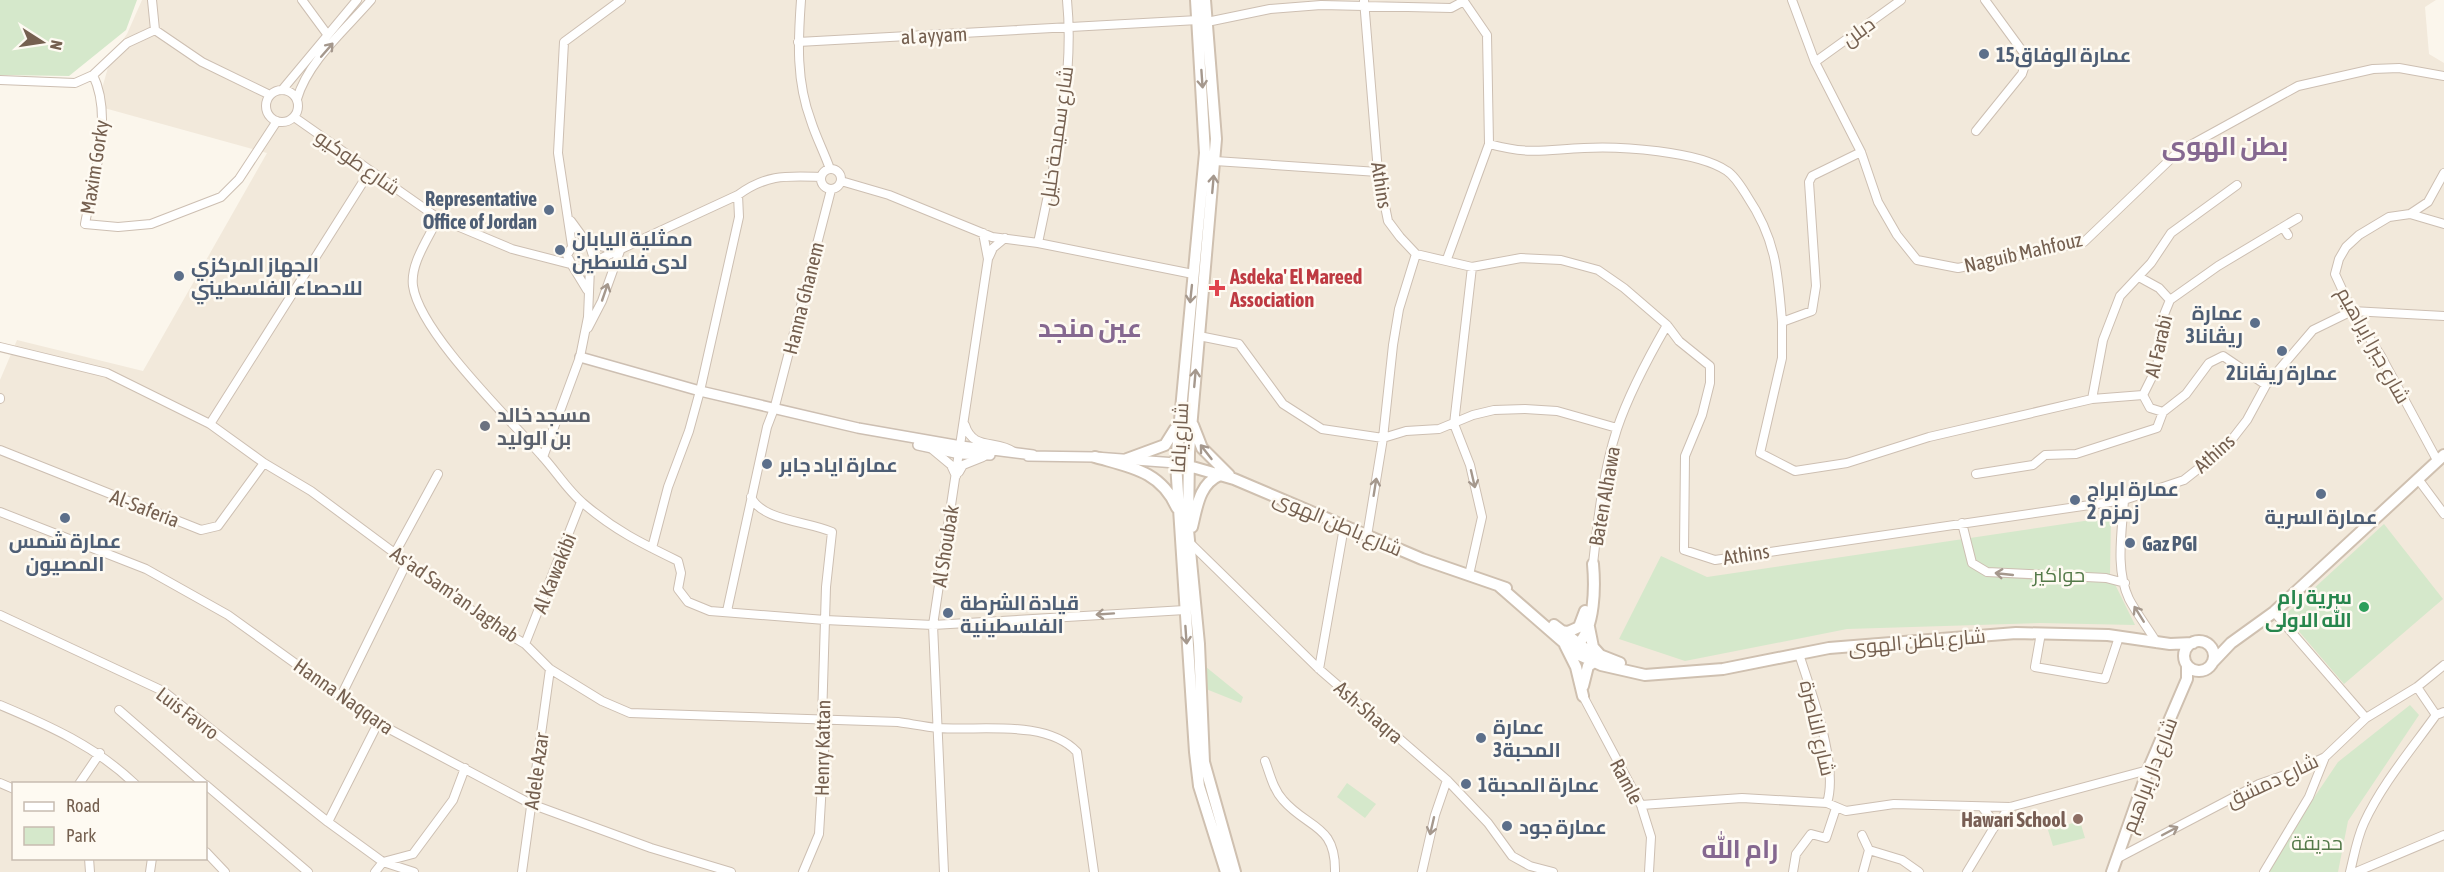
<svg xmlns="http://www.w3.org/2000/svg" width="2444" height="872" font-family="'Asap Condensed',Cairo,sans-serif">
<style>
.residential{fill:#f2e9db;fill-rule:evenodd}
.green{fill:#d5e8cb}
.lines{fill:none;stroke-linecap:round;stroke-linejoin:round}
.minor-casing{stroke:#cdbfb2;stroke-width:10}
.tertiary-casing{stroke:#cdbfb2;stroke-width:12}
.secondary-casing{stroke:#cfc0b0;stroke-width:14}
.minor{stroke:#fff;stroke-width:8}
.tertiary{stroke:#fff;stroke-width:9}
.secondary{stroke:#fff;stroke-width:10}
.oneway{stroke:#a5988d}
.service-dot{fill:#5c6f8a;stroke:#fefaf2;stroke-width:2}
.health-dot{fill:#e0444e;stroke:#fefaf2;stroke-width:2}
.worship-dot{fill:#6b7280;stroke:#fefaf2;stroke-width:2}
.leisure-dot{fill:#2e9e5b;stroke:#fefaf2;stroke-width:2}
.education-dot{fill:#8d6e63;stroke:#fefaf2;stroke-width:2}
.labels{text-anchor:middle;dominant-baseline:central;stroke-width:5;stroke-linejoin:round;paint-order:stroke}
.street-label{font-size:20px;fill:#756050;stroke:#fefaf2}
.service-label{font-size:20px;font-weight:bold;fill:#4e5e75;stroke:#fefaf2;text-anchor:start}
.health-label{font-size:20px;font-weight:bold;fill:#be3a42;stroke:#fefaf2;text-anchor:start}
.worship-label{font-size:20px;font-weight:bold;fill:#5b616d;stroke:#fefaf2;text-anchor:start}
.park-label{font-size:20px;fill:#547949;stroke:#fefaf2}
.leisure-label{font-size:20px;font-weight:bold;fill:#27864d;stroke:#fefaf2;text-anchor:end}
.education-label{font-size:20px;font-weight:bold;fill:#785e54;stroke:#fefaf2;text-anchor:end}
.district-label{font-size:26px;font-weight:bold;fill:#856890;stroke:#fefaf2}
</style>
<rect width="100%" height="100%" fill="#fbf6ec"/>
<path class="residential" d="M 142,0 L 2436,0 L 2425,7 L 2429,54 L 2444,63 L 2444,872 L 0,872 L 0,380 L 17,340 L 143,371 L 267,153 L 97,106 L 111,57 L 127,34 ZM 14,784 L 206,784 L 206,858 L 14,858 Z"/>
<path class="green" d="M 0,0 L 137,0 L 126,30 L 69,76 L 0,75 Z
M 2111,517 L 2110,574 L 2135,625 L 2040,623 L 1847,629 L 1685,661 L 1619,639 L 1661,556 L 1707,577 Z
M 2384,524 L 2443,599 L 2344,684 L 2285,615 Z
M 1206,667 L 1243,697 L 1241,703 L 1206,689 Z
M 2410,705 L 2419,715 L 2348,821 L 2338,872 L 2264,872 L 2338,762 Z
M 1347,783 L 1376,804 L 1365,818 L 1337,797 Z
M 2080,821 L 2085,838 L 2053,846 L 2048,830 Z"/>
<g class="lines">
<g class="minor-casing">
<path id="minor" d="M 152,0 L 155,30 L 202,62 L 270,95
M 302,0 L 327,34
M 801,0 C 798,41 796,81 811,121 C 816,137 824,152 830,169
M 1364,0 L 1378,172 L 1388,221 L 1400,237 L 1416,254 L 1472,267 L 1521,258 L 1561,260 L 1598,270 L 1624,288 L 1667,325 L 1679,341 L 1710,366 L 1710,383 L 1702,415 L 1685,456 L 1684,550 L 1715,560 L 2124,500 L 2184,480 L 2226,447 L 2247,420 L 2266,385 L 2313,330 L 2352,311 L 2444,316
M 1463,0 L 1487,35 L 1489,144
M 1792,0 L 1815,62 L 1861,152 L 1878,202 L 1897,235 L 1917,260 L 1958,268 L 2084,242 L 2178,152 L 2298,86 L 2373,69 L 2399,68 L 2444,76
M 1207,22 L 1270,9 L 1321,5 L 1451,8 L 1464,1
M 798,42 L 1198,20
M 1815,62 L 1901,0
M 93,75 C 114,118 93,179 85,224 L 118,227 L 151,224 L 221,197 L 239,179 L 277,121
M 0,80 L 75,83 L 93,75 L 127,43 L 155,30
M266 106a16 16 0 1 1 32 0a16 16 0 1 1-32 0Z
M 282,90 L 357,0
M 297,99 C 308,61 345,30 371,0
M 294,117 L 438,218 L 512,249 L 570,264
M 1976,131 L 2022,74 L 2026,62 L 2023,52 L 1985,0
M 1861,152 L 1812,176 L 1809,182 L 1816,286 L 1812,311 L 1782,322 L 1782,358 L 1760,453 L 1795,471 L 1847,463 L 1929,437 L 2092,399 L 2143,395
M 1215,161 L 1378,172
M821 179a10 10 0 1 1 20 0a10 10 0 1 1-20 0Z
M 841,181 L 889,195 L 992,237 L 1038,243 L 1193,274
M 2410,214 L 2444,224
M 438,218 C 429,238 410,263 413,286 C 420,333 509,418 542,456 C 556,471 568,491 584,504 C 616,531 641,543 678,561 L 681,573 L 678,589 L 688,602 L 710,611 L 825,620 L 933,625 L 1185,610
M 571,221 L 587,243
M 2283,227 L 2288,235
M 1038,243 C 1054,165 1075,80 1067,0
M 572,246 L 558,153 L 564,42 L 621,0
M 590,246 L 594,259 C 591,269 583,272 573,267 L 567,255 L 574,244 C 586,241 604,248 617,249
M 989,257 L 993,248 L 1005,238
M 1447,259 L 1489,144 C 1530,155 1543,150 1584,148 C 1620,146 1698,151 1727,171 C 1735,176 1742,188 1747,196 C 1776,239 1778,272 1782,322
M 593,262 L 738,195 C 767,174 786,176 821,177
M 573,267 L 587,290
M 2139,277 L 2159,288 L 2170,300 L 2163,317 L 2157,367 L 2143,395
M 2170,300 L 2218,266 L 2298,218
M 588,328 L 602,301 L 621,248
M 1199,336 L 1239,344 L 1283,404 L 1322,429 L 1383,438 L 1406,431 L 1439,429 L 1473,415 L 1494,410 L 1525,409 L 1557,411 L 1617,428
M 0,347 L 107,373 L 210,424 L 264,463 L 311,491 L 482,618 L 525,644 L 550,669 L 602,701 L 630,713 L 898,722 C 912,724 926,727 939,728 C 981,731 1046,719 1077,752 L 1094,872
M 2143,395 L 2150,408 L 2163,412 L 2186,394 L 2209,363 L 2223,356 L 2266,385
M 0,399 L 0,398
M 2092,399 L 2103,340 L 2120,296 L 2151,263 L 2171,233 L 2237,185
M 210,424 L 370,171
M 965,425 C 973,451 996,439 1014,452
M 0,450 L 201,530 L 218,526 L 264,463
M 933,450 L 951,465 L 956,476
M 543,457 L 580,357 L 588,317 L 590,267
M 2437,460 L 2381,356 L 2352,311 L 2335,274 L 2339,259 L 2346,247 L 2359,235 L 2389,217 L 2410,214 L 2428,202 L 2444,173
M 959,472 L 963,465 L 983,457
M 1976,474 L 2033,465 L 2045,455 L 2076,454 L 2157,428 L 2163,412
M 2418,479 L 2444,514
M 751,497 C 762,521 808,521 832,532 L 826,587 L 822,719 L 824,750 L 819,834 L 803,872
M 2124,500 C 2122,532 2115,569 2129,599 C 2137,614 2148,628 2157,643
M 0,512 L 146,569 L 228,615 L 378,723 L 531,804 L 651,848 L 731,872
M 1962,523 L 1972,563 L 1987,572 L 2106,578 L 2125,583
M 1367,536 L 1383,438 L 1393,345 L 1399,309 L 1416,254
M 1189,542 L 1319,669 L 1447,780 L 1488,823 L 1512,856 L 1530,866 L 1553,872
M 652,548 L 668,487 L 689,431 L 700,391 L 739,217 L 738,195
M 395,553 L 438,474
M 1593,564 C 1598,519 1603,472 1617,429 C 1629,393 1648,358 1667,325
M 1469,575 L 1482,517 L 1470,465 L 1454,424 L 1472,267
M 727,611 L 767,427 L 775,406 L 831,190
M 2274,612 L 2366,718
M 0,615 L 163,691 L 328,822
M 2041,633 L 2035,667 L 2105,679 L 2119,637
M 525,644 L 581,502
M 1799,654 C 1811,692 1839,765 1827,803
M 1319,669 L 1344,527
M 2417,687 L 2436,715 L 2444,712
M 341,696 L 407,562
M 1583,696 L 1641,805 L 1651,837 L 1649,872
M 0,705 C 50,726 95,746 135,784
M 119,710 L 204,784
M 378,723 L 328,822 L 383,862 L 414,872
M 1265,761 C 1270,774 1273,789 1283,800 C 1308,829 1336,824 1335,872
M 0,783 L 14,789
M 79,784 L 100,753
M 206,785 L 308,872
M 1641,805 L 1742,798 L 1827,803 L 1846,811 L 1894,804 L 2010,807 L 2148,770
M 1982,807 L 1991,818 L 1993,829
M 1862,835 L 1869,850 L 1863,872
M 1869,850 L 1902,860 L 1919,872
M 206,852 L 225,872
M 89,858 L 90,872
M 2118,858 L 2259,784 L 2294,772 L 2325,757 L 2366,718 L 2417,687 L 2444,665
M 150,872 L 152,858
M 375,872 L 383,862 L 413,854 L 453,800 L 465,768
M 522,872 L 550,669
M 944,872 L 933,625 L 988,259 L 983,233
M 1422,872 L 1435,815 L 1447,780
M 1793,872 L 1796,854 L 1811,834 L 1826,838 L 1836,808
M 1967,872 L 1993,829 L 2010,807
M 2264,872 L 2309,797 L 2325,757
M 2350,872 C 2354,856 2357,838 2364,823 C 2382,784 2411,750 2436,715
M 2356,872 L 2444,835"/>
</g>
<g class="tertiary-casing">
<path id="tertiary" d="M 580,357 L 700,391 L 858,428 L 961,446 L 1033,455
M 918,445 L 960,454 L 990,455
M 1028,456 L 1095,457 L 1176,463"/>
</g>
<g class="secondary-casing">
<path id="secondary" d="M 1196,0 L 1205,153 L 1176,463 L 1195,752 L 1199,786 L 1226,872
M 1205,0 L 1216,139 L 1189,452 L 1188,530 L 1199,644 L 1204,762 L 1235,872
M 1193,425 L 1202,448 L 1229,475
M 1095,457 C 1130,467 1161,471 1177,508
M 1127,459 L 1165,445 L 1175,429
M 1182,464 L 1234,479 L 1422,559 L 1506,588
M 1192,527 C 1197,507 1199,484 1220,475
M 1499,586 L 1577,654 L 1601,665 L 1645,675 L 1723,669 L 1829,648 L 2016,633 L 2108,635 L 2170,644 L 2193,643
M 1554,625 L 1587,650 L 1620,663
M 1560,631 L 1568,632 L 1579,627 L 1585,611
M2184 656a15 15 0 1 1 30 0a15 15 0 1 1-30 0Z
M 2212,663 L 2231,643 L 2274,612 L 2444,455
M 1583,686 L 1588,666 L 1602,657 L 1593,647 L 1589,627
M 1583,696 L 1576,667 L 1565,645 L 1578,644 C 1595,628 1595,586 1593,564
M 2112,872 L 2148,770 L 2187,679 L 2187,666"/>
</g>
<use href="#minor" class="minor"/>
<use href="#tertiary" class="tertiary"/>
<use href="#secondary" class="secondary"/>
</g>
<defs><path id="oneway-shaft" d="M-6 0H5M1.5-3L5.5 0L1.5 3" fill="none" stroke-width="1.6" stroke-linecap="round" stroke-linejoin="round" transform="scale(1.5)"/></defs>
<g class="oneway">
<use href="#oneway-shaft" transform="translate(327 50) rotate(-49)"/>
<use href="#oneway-shaft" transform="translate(1202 79) rotate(86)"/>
<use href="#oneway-shaft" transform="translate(1213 184) rotate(-85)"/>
<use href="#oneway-shaft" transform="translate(605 292) rotate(-71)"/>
<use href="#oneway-shaft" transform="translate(1191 294) rotate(96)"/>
<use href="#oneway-shaft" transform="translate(1195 378) rotate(-85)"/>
<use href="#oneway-shaft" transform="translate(1206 452) rotate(-128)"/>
<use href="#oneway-shaft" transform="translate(1473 479) rotate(77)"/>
<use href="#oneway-shaft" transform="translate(1375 487) rotate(-81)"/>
<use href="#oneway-shaft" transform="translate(2004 574) rotate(-174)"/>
<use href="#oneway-shaft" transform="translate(1105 614) rotate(176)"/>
<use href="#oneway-shaft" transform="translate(2139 614) rotate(-122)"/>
<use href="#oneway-shaft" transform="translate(1186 635) rotate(86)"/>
<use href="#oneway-shaft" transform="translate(1432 826) rotate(103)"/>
<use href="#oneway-shaft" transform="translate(2170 831) rotate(-28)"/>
</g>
<g class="service-dot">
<circle cx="1984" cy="54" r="6"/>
<circle cx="549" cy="210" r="6"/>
<circle cx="560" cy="250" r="6"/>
<circle cx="179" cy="276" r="6"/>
<circle cx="2255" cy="323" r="6"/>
<circle cx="2282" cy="351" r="6"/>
<circle cx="767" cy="464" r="6"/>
<circle cx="2321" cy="494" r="6"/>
<circle cx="2075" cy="500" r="6"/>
<circle cx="65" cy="518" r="6"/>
<circle cx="2130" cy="543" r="6"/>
<circle cx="948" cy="613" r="6"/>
<circle cx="1481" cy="738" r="6"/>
<circle cx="1466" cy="784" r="6"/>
<circle cx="1507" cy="826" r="6"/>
</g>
<path class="health-dot" d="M1214 279h6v6h6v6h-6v6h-6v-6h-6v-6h6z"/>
<circle class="worship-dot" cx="485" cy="426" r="6"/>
<circle class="leisure-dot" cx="2364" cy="607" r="6"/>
<circle class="education-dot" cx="2078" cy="819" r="6"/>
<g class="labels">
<g class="street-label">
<text transform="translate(1858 31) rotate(-36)">دبلن</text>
<text transform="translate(934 35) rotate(-3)">al ayyam</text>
<text transform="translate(1056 136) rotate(-82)">شارع سميحة خليل</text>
<text transform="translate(358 162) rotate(35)">شارع طوكيو</text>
<text transform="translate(94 167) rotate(-81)">Maxim Gorky</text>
<text transform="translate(1382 185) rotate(81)">Athins</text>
<text transform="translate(2023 252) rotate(-13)">Naguib Mahfouz</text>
<text transform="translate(803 298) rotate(-76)">Hanna Ghanem</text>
<text transform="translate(2374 345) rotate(61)">شارع جبرا إبراهيم</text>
<text transform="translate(2158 346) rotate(-77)">Al Farabi</text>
<text transform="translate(1179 438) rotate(-87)">شارع يافا</text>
<text transform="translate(2214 453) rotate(-42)">Athins</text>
<text transform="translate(1604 496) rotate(-80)">Baten Alhawa</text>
<text transform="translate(145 508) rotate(21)">Al-Saferia</text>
<text transform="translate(1338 523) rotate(23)">شارع باطن الهوى</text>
<text transform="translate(945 546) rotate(-81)">Al Shoubak</text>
<text transform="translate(1746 554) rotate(-9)">Athins</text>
<text transform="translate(554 573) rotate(-68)">Al Kawakibi</text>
<text transform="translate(455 594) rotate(35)">As'ad Sam'an Jaghab</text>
<text transform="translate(1917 641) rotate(-5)">شارع باطن الهوى</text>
<text transform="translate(344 696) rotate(35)">Hanna Naqqara</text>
<text transform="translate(1369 712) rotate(41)">Ash-Shaqra</text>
<text transform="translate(188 713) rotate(37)">Luis Favro</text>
<text transform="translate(1818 728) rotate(77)">شارع الناصرة</text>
<text transform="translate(822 748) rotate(-89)">Henry Kattan</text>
<text transform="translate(536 771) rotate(-82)">Adele Azar</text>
<text transform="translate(2149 775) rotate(-69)">شارع دار إبراهيم</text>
<text transform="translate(2272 780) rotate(-25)">شارع دمشق</text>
<text transform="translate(1627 781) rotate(62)">Ramle</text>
</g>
<g class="service-label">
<text x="1996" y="54">عمارة الوفاق15</text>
<text x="537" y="198" text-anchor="end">Representative<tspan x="537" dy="23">Office of Jordan</tspan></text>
<text x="572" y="238">ممثلية اليابان<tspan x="572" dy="23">لدى فلسطين</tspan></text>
<text x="191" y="264">الجهاز المركزي<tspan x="191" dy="23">للاحصاء الفلسطيني</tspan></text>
<text x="2243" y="312" text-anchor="end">عمارة<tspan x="2243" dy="23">ريڤانا3</tspan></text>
<text x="2282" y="372" text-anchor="middle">عمارة ريڤانا2</text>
<text x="779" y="464">عمارة اياد جابر</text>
<text x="2087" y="488">عمارة ابراج<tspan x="2087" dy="23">زمزم 2</tspan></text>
<text x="2321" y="516" text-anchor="middle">عمارة السرية</text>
<text x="65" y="540" text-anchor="middle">عمارة شمس<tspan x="65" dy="23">المصيون</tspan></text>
<text x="2142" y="543">Gaz PGI</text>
<text x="960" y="602">قيادة الشرطة<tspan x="960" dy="23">الفلسطينية</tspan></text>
<text x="1493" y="726">عمارة<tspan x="1493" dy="23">المحبة3</tspan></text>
<text x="1478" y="784">عمارة المحبة1</text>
<text x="1519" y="826">عمارة جود</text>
</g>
<g class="health-label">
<text x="1230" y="276">Asdeka' El Mareed<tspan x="1230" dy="23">Association</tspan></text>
</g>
<g class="worship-label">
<text x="497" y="414">مسجد خالد<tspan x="497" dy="23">بن الوليد</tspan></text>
</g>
<g class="park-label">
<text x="2059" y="574">حواكير</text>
<text x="2317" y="842">حديقة</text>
</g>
<g class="leisure-label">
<text x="2352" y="596">سرية رام<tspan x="2352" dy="23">الله الاولى</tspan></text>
</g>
<g class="education-label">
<text x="2066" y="819">Hawari School</text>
</g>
<g class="district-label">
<text x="2225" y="146">بطن الهوى</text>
<text x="1090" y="328">عين منجد</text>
<text x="1740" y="849">رام الله</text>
</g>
</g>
<rect x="12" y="782" width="195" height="78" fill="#fefaf2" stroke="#c7bcb1" stroke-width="1.5"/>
<rect x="24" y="802" width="30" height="9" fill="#ffffff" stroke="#c7bcb1" stroke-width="1.5"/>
<text x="66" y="812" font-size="18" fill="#756050">Road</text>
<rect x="24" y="827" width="30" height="18" fill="#d5e8cb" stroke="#c7bcb1" stroke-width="1.5"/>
<text x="66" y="842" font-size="18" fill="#756050">Park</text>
<g transform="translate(42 42) rotate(102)" stroke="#fefaf2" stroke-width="4.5" paint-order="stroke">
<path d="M0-4.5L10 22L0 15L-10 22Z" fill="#756050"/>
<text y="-9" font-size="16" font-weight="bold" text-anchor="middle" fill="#756050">N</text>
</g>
</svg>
